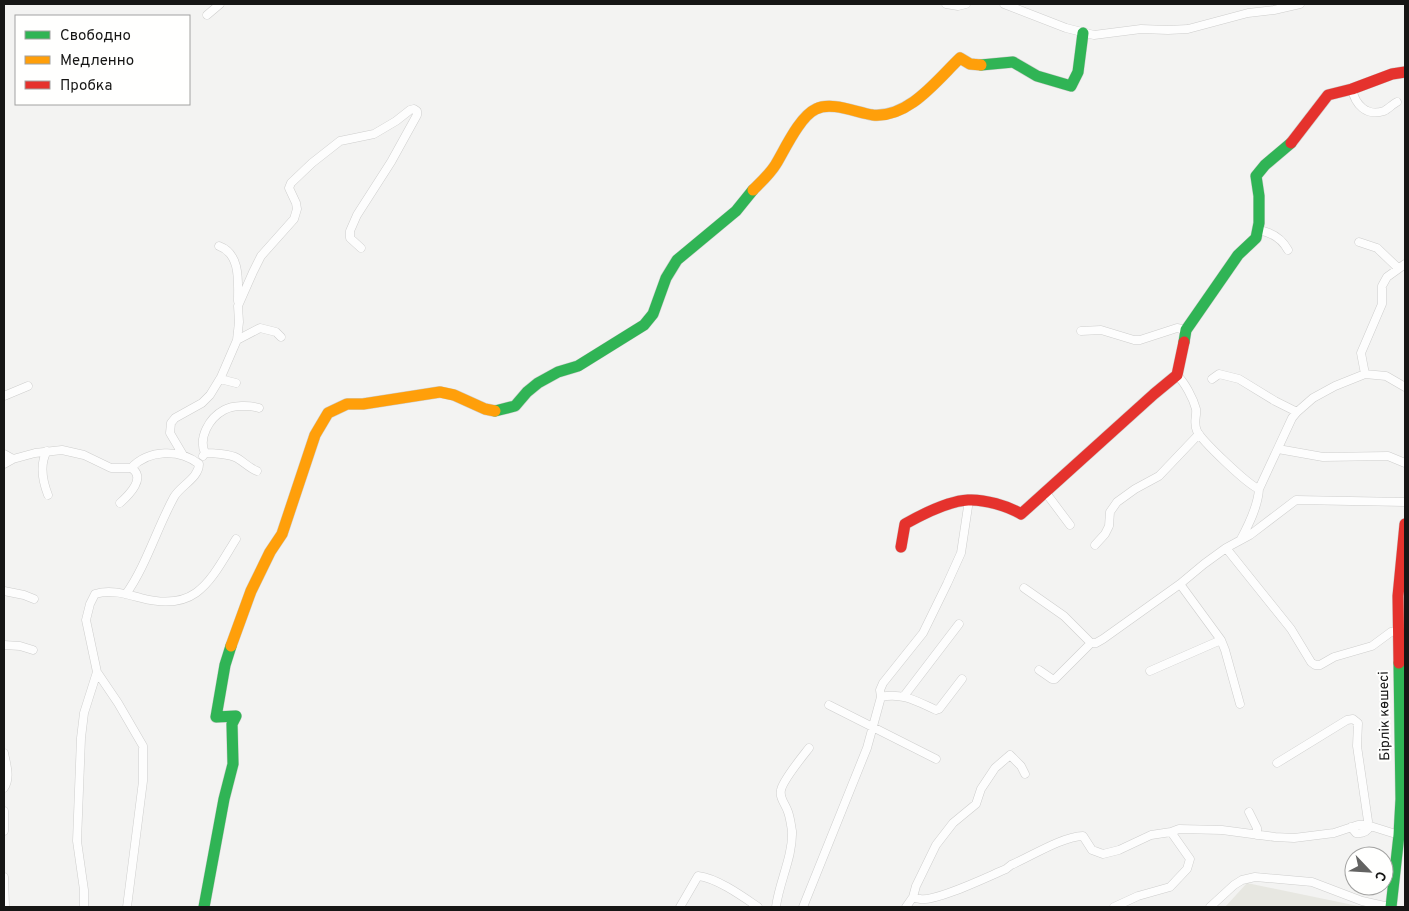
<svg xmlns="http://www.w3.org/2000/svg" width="1409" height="911" font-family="Overpass,sans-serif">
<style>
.built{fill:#e7e7e1}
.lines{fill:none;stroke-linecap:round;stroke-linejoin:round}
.street-casing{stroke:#cececd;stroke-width:9}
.fast-casing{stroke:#cececd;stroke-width:12}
.slow-casing{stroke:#cececd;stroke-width:12}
.jam-casing{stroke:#cececd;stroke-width:12}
.street{stroke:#fdfdfd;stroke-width:8}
.fast{stroke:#30b455;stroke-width:11}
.slow{stroke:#ff9f0a;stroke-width:11}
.jam{stroke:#e5322d;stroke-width:11}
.labels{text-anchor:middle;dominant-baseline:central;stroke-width:4;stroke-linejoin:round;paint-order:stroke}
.street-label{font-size:14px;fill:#161615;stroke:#fffffe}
</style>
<rect width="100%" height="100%" fill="#f3f3f2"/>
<path class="built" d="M 1247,883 L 1363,907 L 1225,907 Z"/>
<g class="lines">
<g class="street-casing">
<path id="street" d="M 946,4 L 958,6 L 966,4
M 1004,4 L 1066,28 L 1094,35 L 1141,29 L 1168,30 L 1188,29 L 1248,13 L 1274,10 L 1300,4
M 207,15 L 220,4
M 1352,89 C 1355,104 1366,117 1384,111 C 1388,109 1393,104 1397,102
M 1258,230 C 1271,232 1282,239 1288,250
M 1359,242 L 1377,248 L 1398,268
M 219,246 C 241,254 238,282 238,301
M 1081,331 L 1101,330 L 1134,340 L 1140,340 L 1177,328 L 1186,330
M 237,340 L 260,328 L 276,332 L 281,337
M 1365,374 L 1361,353 L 1382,304 L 1382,286 L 1387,277 L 1405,264
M 1177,375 C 1185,383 1193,398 1196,409 C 1197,417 1193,422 1197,431 C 1202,441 1248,485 1259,489
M 220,379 L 236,383
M 1212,379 L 1219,374 L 1239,379 L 1275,401 L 1297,412
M 4,396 L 28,386
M 1278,449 L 1323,457 L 1388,456 L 1405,463
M 47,451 C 39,465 43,482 48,495
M 205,453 C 198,438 209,418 224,410 C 233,405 250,405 259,408
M 4,454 L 13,459 L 35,453 L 62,450 L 84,455 L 111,468 L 131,468 C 149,449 180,449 199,464 C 199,478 180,486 174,497 C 157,528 146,566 126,594
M 183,455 L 170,433 L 171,423 L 175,418 L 202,403 L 210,395 L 221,377 L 237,340 L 239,322 L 238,306 L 253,272 L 261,256 L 294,219 L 297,209 L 296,203 L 289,188 L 291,183 L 312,163 L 340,141 L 374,134 L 396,121 L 410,110 L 414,109 L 417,111 L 417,115 L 391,162 L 357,215 L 350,231 L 350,238 L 361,248
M 203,456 L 205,453 C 212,453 230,454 237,458 C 244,462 249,468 257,471
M 4,464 L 13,459
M 1046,493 L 1070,525
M 120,503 C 129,495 147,477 131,468
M 1241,539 C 1249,524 1258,506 1259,489 L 1292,418 L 1297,412 L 1313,398 L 1335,386 L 1365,374 L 1386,376 L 1405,387
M 1095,545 L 1105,534 L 1109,526 L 1110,512 L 1117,502 L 1135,489 L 1159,476 L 1199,434
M 1226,548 L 1291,629 L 1311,662 L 1315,665 L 1320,665 L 1334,657 L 1372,646 L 1391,632 L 1405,630
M 1180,584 L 1221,640 L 1225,650 L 1240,704
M 1024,588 L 1064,616 L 1091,643
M 4,591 L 24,595 L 34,599
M 4,645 L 20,646 L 33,650
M 1039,670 L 1052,679 L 1055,679 L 1091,643 L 1096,643 L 1103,639 L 1180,584 L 1204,564 L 1226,548 L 1250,535 L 1296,500 L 1405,502
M 1150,671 L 1221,640
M 904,696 L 959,624
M 881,697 C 902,692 918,702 936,710 L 939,709 L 962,679
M 829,705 L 936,759
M 4,753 C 6,764 11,778 4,788
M 1277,763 L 1347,720 L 1353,719 L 1358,723 L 1357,746 L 1368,821 L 1367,825
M 4,811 L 4,831
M 1249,812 L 1257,828 L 1257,835
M 1351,827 L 1356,833 C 1363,834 1367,832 1370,826
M 4,877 L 5,907
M 913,897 L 916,886 L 936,845 L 953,823 L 976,804 L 981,789 L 995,768 L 1010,755 L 1021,766 L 1025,774
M 84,907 L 84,890 L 77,841 L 81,738 L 84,713 L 97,672
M 127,907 L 143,781 L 143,746 L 118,703 L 97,672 L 86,620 L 90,604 L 95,594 C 110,589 126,594 141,598 C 197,613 210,581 236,539
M 680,907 L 698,876 C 717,878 742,896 758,907
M 776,907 C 779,882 793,857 792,831 C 791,825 790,817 788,812 C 786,805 779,798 781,790 C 783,780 802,757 809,748
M 803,907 L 867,748 L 881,697 L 880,690 L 883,683 L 923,633 L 947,584 L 961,553 L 969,500
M 906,907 L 913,897 C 915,898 917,899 920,899 C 936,902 989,876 1006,869 L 1011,865 C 1032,856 1061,837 1083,836 L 1092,850 L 1103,854 L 1119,850 L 1151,835 L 1171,832 L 1179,829 L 1222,830 L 1275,837 L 1294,838 L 1334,833 L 1358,825 L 1367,825 L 1399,835
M 1114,907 L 1138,896 L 1170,887 L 1187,869 L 1190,859 L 1171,832
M 1210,907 L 1234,885 L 1242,880 L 1255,877 L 1312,882 L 1362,901 L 1389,907"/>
</g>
<g class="fast-casing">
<path id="fast" d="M 981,65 L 1013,62 L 1037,76 L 1071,86 L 1078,72 L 1083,33
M 1184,342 L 1186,330 L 1238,255 L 1256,238 L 1259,223 L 1259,196 L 1256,176 L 1265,165 L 1291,143
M 495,411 L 515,406 L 527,392 L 538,383 L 558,372 L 578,366 L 644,325 L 653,314 L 666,278 L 677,260 L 736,211 L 753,190
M 204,907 L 224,799 L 233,764 L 232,724 L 236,716 L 216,717 L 225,665 L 231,646
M 1391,907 L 1399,835 L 1401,799 L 1399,663"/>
</g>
<g class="slow-casing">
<path id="slow" d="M 753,190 C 761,182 770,174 776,164 C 785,149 800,116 816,109 C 832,101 857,113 873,115 C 909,118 937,80 960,58 L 970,64 L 981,65
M 231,646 L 251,591 L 270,552 L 282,534 L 315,435 L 328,413 L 347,404 L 363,404 L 440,392 L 454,395 L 485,409 L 495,411"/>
</g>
<g class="jam-casing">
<path id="jam" d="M 1291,143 L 1328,95 L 1352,89 L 1392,74 L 1405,72
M 901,547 L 905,524 C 921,515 949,501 968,500 C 984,499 1008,506 1021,514 L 1154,394 L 1177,375 L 1184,342
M 1399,663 L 1398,596 L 1405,524"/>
</g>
<use href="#street" class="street"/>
<use href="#fast" class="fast"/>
<use href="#slow" class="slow"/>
<use href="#jam" class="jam"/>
</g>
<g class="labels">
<g class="street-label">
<text transform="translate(1385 716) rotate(-91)">Бірлік көшесі</text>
</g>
</g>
<rect width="1409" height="911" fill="none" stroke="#161615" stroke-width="10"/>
<rect x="15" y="15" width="175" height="90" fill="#fffffe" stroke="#a2a2a1"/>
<rect x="25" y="31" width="25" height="8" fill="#30b455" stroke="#a2a2a1"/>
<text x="60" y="40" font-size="15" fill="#161615">Свободно</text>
<rect x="25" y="56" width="25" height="8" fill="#ff9f0a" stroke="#a2a2a1"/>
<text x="60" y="65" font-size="15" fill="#161615">Медленно</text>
<rect x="25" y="81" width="25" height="8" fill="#e5322d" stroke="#a2a2a1"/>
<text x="60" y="90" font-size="15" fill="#161615">Пробка</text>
<g transform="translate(1369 871) rotate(115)"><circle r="24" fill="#fffffe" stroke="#a2a2a1"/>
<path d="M0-4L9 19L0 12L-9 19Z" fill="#636362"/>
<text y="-8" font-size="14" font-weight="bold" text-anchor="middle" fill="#161615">С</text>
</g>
</svg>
